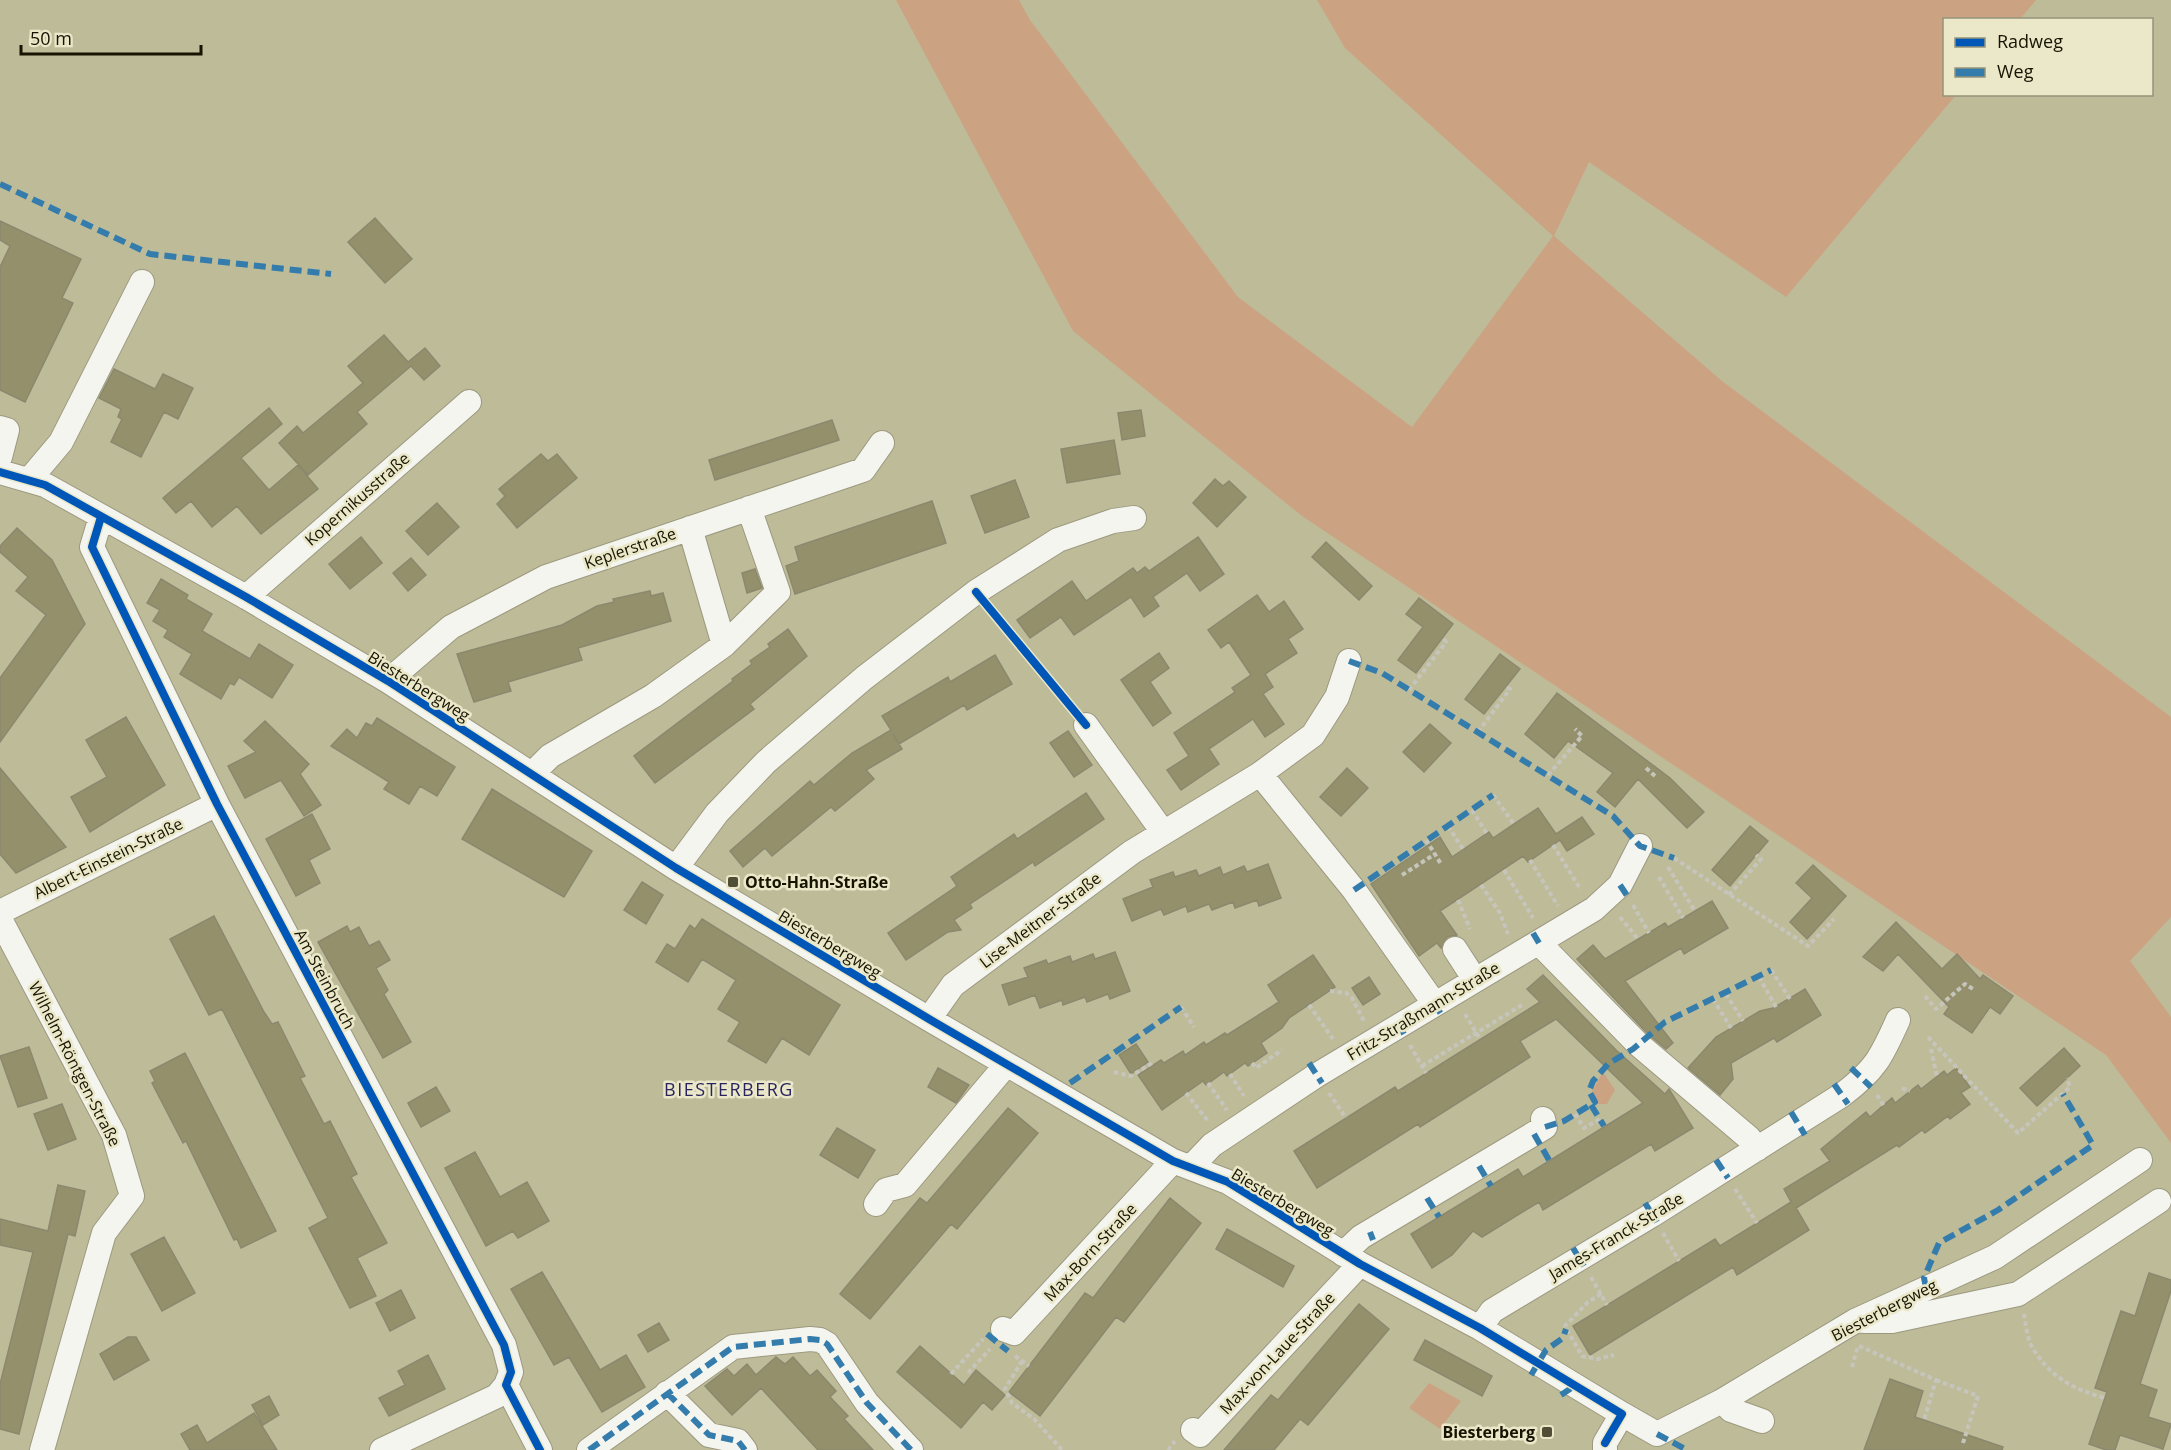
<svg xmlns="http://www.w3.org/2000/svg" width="2171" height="1450" font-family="'Open Sans',sans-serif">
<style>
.green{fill:#cba382}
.building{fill:#94906c;stroke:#8b886e;stroke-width:1.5}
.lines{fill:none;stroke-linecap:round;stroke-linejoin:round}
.minor-casing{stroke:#9c997f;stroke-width:26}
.path{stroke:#c6c5bb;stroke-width:4;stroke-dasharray:4.5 3;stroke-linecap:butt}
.minor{stroke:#f5f5f0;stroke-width:24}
.quiet{stroke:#337cac;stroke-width:6;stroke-dasharray:12 6;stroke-linecap:butt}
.cycleway-casing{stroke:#eae8c9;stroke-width:11}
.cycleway{stroke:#0057b8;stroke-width:8}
.poi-dot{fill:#514e36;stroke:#eae8c9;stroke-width:2}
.labels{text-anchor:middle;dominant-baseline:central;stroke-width:5;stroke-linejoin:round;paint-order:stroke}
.street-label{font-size:16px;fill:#161300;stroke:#eae8c9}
.poi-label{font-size:16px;font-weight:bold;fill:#161300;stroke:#eae8c9;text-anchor:start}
.neighbourhood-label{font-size:18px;letter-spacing:1.5px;fill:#2a235d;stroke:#eae8c9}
</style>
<rect width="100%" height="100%" fill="#bebb99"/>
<path class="green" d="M 896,0 L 1019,0 L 1030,20 L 1238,297 L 1412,427 L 1553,236 L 1345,48 L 1317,0 L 2036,0 L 2020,19 L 1944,20 L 1944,94 L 1956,95 L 1786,297 L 1589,162 L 1554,236 L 1722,381 L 2171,717 L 2171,917 L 2130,961 L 2171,1017 L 2171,1143 L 2106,1055 L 1302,516 L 1073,331 Z
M 1603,1072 L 1615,1090 L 1607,1104 L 1599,1104 L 1592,1091 Z
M 1429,1383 L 1461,1401 L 1440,1429 L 1409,1408 Z"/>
<path class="building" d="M 375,218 L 412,259 L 385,283 L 348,242 Z
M 0,221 L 81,259 L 62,298 L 73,303 L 25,402 L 0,390 L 0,267 L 10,246 L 0,240 Z
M 384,335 L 408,362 L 425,348 L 440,366 L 424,380 L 411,366 L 357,412 L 367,424 L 308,475 L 279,443 L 297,426 L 303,433 L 363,383 L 348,366 Z
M 114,369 L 155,389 L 163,374 L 193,388 L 178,419 L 164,412 L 141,457 L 111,442 L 122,419 L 118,417 L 121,409 L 99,398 Z
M 269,408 L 282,424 L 241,458 L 269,490 L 298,465 L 318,489 L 261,534 L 237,506 L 212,527 L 191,501 L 176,513 L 163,498 Z
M 1141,410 L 1145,436 L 1122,440 L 1118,413 Z
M 832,420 L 839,440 L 715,480 L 709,460 Z
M 1114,440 L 1120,474 L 1067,483 L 1061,449 Z
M 541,454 L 548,461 L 557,454 L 577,478 L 517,528 L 497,504 L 505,496 L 499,489 Z
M 1215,479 L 1223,486 L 1229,481 L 1246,497 L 1217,527 L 1193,503 Z
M 1015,480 L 1029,517 L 985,533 L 971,496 Z
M 932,501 L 946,543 L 795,594 L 786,566 L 799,561 L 795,547 Z
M 437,503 L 459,527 L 428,555 L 406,531 Z
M 17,528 L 52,560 L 85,624 L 0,742 L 0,678 L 46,615 L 16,591 L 28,577 L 0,552 L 0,546 Z
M 361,537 L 382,563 L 350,589 L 329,564 Z
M 1198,537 L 1224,574 L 1200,591 L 1187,573 L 1153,597 L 1159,606 L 1144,617 L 1131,597 L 1074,635 L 1061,617 L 1030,638 L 1017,620 L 1072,581 L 1086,601 L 1133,568 L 1137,573 L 1145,567 L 1149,571 Z
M 1326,542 L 1372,586 L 1359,600 L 1312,557 Z
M 411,558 L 426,575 L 408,591 L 393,573 Z
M 755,569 L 762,588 L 747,593 L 742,573 Z
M 161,579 L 188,595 L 186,599 L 212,614 L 202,631 L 250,659 L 259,644 L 293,665 L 272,698 L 239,677 L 234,685 L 230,683 L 221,699 L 180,674 L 192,654 L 164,637 L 168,630 L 153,621 L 160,610 L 147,603 Z
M 650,591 L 651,596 L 663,593 L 671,621 L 578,648 L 582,660 L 508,682 L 511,691 L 474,702 L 457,654 L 562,625 L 597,606 L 614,602 L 613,599 Z
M 1257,595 L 1269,612 L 1284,601 L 1303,629 L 1288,639 L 1297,653 L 1265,674 L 1273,687 L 1263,694 L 1284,724 L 1265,737 L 1253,719 L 1209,749 L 1219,764 L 1181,790 L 1167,770 L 1189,756 L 1174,733 L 1235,692 L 1232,688 L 1251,675 L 1229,642 L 1221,648 L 1208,630 Z
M 1419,598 L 1453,624 L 1416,673 L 1398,660 L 1423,627 L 1406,614 Z
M 788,629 L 807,656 L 750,704 L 754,709 L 655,783 L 634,756 L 733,681 L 732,679 L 752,664 L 750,661 L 770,647 L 768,644 Z
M 1159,653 L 1169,668 L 1150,682 L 1171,713 L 1153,726 L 1121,680 Z
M 1500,654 L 1520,669 L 1484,714 L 1465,699 Z
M 995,655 L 1012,684 L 967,710 L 964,705 L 899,744 L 893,734 L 902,749 L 866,770 L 874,779 L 835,811 L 831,807 L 772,856 L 765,848 L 743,867 L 730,851 L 810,781 L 814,785 L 852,753 L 891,730 L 882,716 L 948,677 L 950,682 Z
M 1557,693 L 1670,778 L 1704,812 L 1687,828 L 1638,779 L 1615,807 L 1597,792 L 1613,773 L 1568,741 L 1554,758 L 1525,734 Z
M 126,717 L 165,785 L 90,832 L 71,797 L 107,777 L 86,740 Z
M 377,718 L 455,767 L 437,796 L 420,786 L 409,804 L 384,789 L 389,782 L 331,746 L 347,729 L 357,738 L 366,723 L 372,726 Z
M 265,721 L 309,764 L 300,774 L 321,805 L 304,816 L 281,780 L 245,798 L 228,766 L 256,752 L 244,741 Z
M 1430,724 L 1451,743 L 1424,772 L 1403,752 Z
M 1068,731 L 1092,765 L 1074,777 L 1050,743 Z
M 0,768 L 66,847 L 16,873 L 0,854 Z
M 1347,768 L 1368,788 L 1341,816 L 1320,797 Z
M 492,789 L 592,851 L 564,897 L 462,839 Z
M 1086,793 L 1104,819 L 1035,866 L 1033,862 L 970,904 L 972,908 L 954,920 L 961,930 L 948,932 L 906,960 L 888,933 L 957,886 L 951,877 L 1014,834 L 1017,839 Z
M 1538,808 L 1556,834 L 1582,817 L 1594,834 L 1567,851 L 1560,840 L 1528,862 L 1523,856 L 1440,911 L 1457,935 L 1447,937 L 1441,948 L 1437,943 L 1419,956 L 1371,884 L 1440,837 L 1452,857 L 1489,832 L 1493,838 Z
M 312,814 L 330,849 L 309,860 L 320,883 L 296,896 L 266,839 Z
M 1750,826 L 1768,841 L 1730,886 L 1712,870 Z
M 1268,864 L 1281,898 L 1259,906 L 1257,900 L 1235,908 L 1233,902 L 1212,910 L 1209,904 L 1188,912 L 1186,906 L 1164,915 L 1161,909 L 1132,921 L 1123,899 L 1153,887 L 1150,880 L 1173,872 L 1175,877 L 1196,870 L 1199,876 L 1220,867 L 1223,875 L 1244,866 L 1247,872 Z
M 1813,865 L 1846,896 L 1807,939 L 1790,922 L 1812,898 L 1796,883 Z
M 642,882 L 663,895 L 646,924 L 624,910 Z
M 1712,901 L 1728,928 L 1684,954 L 1681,948 L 1625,981 L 1673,1043 L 1666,1049 L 1648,1034 L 1577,959 L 1593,945 L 1605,959 L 1665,923 L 1668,927 Z
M 214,916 L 264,1012 L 272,1024 L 278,1022 L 305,1076 L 300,1078 L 324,1124 L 330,1121 L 357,1174 L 351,1177 L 387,1243 L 357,1258 L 376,1296 L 350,1308 L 309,1228 L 328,1218 L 222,1009 L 209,1015 L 170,939 Z
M 702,919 L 840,1005 L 809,1055 L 782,1038 L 766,1063 L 728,1041 L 740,1022 L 718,1009 L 736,980 L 702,959 L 688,982 L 656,962 L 667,944 L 675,949 L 690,925 L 695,929 Z
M 1896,922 L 1942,969 L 1957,954 L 1980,979 L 1983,975 L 2013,996 L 2000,1014 L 1990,1007 L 1972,1033 L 1944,1014 L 1949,1007 L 1898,954 L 1883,971 L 1863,957 Z
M 347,926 L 350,932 L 359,927 L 369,946 L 379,941 L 390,960 L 376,968 L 388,990 L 384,994 L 411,1042 L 383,1058 L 318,942 Z
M 1115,952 L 1130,991 L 1110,999 L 1108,994 L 1087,1002 L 1085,997 L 1063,1005 L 1062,1000 L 1040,1008 L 1035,995 L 1009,1005 L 1002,985 L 1028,977 L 1024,968 L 1046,960 L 1048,964 L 1070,956 L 1072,962 L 1093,954 L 1095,959 Z
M 1313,955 L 1335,987 L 1289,1018 L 1282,1028 L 1261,1043 L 1267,1053 L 1248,1066 L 1245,1063 L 1227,1076 L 1224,1072 L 1206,1085 L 1203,1081 L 1162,1110 L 1138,1075 L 1161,1060 L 1164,1063 L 1183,1051 L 1185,1055 L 1204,1042 L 1206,1045 L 1225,1033 L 1227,1035 L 1279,1002 L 1268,985 Z
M 1543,975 L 1616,1050 L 1665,1094 L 1669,1089 L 1693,1128 L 1655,1151 L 1651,1144 L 1543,1210 L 1539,1202 L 1482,1237 L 1473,1231 L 1452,1255 L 1432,1268 L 1411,1234 L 1518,1169 L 1523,1177 L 1643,1103 L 1556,1019 L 1520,1041 L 1530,1057 L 1420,1127 L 1418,1124 L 1317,1188 L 1294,1151 L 1395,1087 L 1398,1091 L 1540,1002 L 1527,989 Z
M 1369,977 L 1380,994 L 1363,1005 L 1352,988 Z
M 1805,989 L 1821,1015 L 1777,1042 L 1774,1038 L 1731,1063 L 1733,1079 L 1720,1095 L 1688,1068 L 1716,1037 L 1760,1011 L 1773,1008 Z
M 1136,1044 L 1148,1062 L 1131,1074 L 1119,1055 Z
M 29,1047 L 47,1098 L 18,1107 L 0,1056 Z
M 2064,1048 L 2080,1066 L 2037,1106 L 2020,1088 Z
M 185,1053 L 276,1231 L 241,1248 L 237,1239 L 234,1240 L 186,1141 L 183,1143 L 152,1083 L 155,1081 L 150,1071 Z
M 938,1068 L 969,1085 L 956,1103 L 928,1087 Z
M 1956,1068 L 1970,1087 L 1961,1093 L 1970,1104 L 1950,1119 L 1948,1116 L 1925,1133 L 1922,1130 L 1899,1147 L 1897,1145 L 1796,1208 L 1809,1230 L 1737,1275 L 1733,1267 L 1590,1355 L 1573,1326 L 1715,1239 L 1720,1246 L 1791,1202 L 1784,1189 L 1830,1161 L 1821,1149 L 1866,1112 L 1870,1117 L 1892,1098 L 1895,1103 L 1918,1085 L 1921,1089 L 1944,1071 L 1947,1075 Z
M 436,1087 L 450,1111 L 421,1127 L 408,1103 Z
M 62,1104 L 76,1139 L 48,1150 L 34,1114 Z
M 1008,1108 L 1038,1133 L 957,1229 L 951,1224 L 870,1319 L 840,1294 L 920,1198 L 927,1203 Z
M 837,1128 L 875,1150 L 858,1178 L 820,1155 Z
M 475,1152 L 500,1197 L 527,1182 L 549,1221 L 518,1238 L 513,1231 L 486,1246 L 445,1168 Z
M 58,1185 L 85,1191 L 75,1236 L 68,1234 L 19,1434 L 0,1429 L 0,1384 L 33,1252 L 0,1245 L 0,1219 L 48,1231 Z
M 1170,1198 L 1201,1223 L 1124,1322 L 1116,1317 L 1040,1416 L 1009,1392 L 1085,1293 L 1093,1298 Z
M 1227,1229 L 1294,1266 L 1283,1287 L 1216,1249 Z
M 164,1237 L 195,1293 L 162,1311 L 131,1254 Z
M 542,1272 L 600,1370 L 626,1355 L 645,1387 L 602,1412 L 569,1357 L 554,1365 L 511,1289 Z
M 2149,1273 L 2171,1280 L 2171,1291 L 2140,1384 L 2157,1390 L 2148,1417 L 2171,1424 L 2163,1449 L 2120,1435 L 2115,1450 L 2106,1450 L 2089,1444 L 2107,1392 L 2095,1388 L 2121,1311 L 2135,1316 Z
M 401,1290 L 415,1318 L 390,1331 L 376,1303 Z
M 1359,1304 L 1389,1329 L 1308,1425 L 1300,1419 L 1274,1450 L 1224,1450 L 1271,1395 L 1278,1400 Z
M 659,1323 L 669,1340 L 648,1352 L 638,1335 Z
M 128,1337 L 136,1337 L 149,1360 L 114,1380 L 100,1354 Z
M 1425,1340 L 1492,1376 L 1482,1396 L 1414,1360 Z
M 920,1346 L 964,1385 L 976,1370 L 1005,1395 L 992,1410 L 983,1402 L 961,1428 L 897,1372 Z
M 428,1355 L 445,1389 L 389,1416 L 379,1398 L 405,1385 L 398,1371 Z
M 776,1357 L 785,1364 L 793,1357 L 810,1376 L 817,1370 L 836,1391 L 830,1397 L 848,1416 L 844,1419 L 873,1450 L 818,1450 L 761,1388 L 732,1415 L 705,1386 L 727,1369 L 734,1376 L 747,1364 L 756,1375 Z
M 1890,1379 L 1923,1391 L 1915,1417 L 2003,1447 L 2002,1450 L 1864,1450 Z
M 269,1396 L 279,1415 L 263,1425 L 252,1405 Z
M 254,1413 L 277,1450 L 190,1450 L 181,1434 L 197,1425 L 207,1443 Z"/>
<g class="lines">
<g class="minor-casing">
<path id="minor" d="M 0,428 L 7,430 L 0,457
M 0,472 L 45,485 L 246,597 L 388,681 L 676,868 L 929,1019 L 1173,1161 L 1228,1182 L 1360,1264 L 1480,1328 L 1622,1414 L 1605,1443 L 1605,1450
M 29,480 L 61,442 L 142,282
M 101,517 L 92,547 L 217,804 L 504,1345 L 511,1372 L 506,1385 L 540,1450
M 690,528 L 724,645 L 778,592 L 749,508
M 246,597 L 469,402
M 388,681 L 451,627 L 546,577 L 863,470 L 882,443
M 1086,725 L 1163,832
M 532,774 L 550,756 L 653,696 L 724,645
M 1260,774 L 1354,890 L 1434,1003
M 676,868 L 717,813 L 766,762 L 864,678 L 976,592 L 1058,540 L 1113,521 L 1134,518
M 0,912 L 217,804
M 0,919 L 114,1135 L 132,1196 L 104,1233 L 42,1450
M 1539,943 L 1638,1044 L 1749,1138 L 1757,1149
M 1455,949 L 1475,980
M 929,1019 L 953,985 L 1132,852 L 1260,774 L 1313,735 L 1337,697 L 1349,661
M 1192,1166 L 1212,1145 L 1317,1075 L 1594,909 L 1620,885 L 1640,846
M 876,1204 L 886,1190 L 905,1185 L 1006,1065
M 1343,1254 L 1361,1237 L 1545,1127 L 1543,1119
M 1864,1321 L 1892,1321 L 2018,1294 L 2159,1201
M 1480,1328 L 1492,1311 L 1652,1215 L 1842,1095 C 1875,1070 1881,1058 1898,1020
M 1003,1329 L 1014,1333 L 1173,1161
M 667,1393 L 709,1435 L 738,1441 L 745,1450
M 1722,1401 L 1731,1410 L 1762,1421
M 1622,1414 L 1657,1434 L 1722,1401 L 1855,1321 L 1995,1257 L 2140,1160
M 1193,1430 L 1200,1435 L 1360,1264
M 382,1450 L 497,1396 L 506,1385
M 589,1450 L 733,1347 L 810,1339 L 820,1340 L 827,1344 L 867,1403 L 911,1450"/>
</g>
<path class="path" d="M 1409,690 L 1446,642 L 1443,638
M 1478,732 L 1510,689 L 1506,687
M 1646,768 L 1655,776
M 1548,775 L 1582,736 L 1575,729
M 1493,795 L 1514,824
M 1472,810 L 1487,834
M 1448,826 L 1463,849
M 1426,840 L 1441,864
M 1553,845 L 1581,890
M 1674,858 L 1808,946 L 1834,919
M 1530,860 L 1558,906
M 1668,867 L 1695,911
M 1504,870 L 1533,918
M 1402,875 L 1435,854
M 1659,877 L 1683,918
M 1481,885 L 1500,913 L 1508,934
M 1729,895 L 1761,859 L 1756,855
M 1458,900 L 1470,929
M 1633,905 L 1649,933
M 1620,917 L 1638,939
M 1771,970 L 1790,999
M 1759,977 L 1776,1007
M 1330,991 L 1346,993 L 1352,998 L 1364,1021
M 1726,994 L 1743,1021
M 1925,996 L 1936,1009 L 1965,984 L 1973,989
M 1713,999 L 1731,1028
M 1309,1005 L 1333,1039
M 1181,1007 L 1194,1027
M 1465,1014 L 1480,1039
M 1928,1037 L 2018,1133 L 2070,1087 L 2067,1078
M 1410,1045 L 1426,1073
M 1931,1049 L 1937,1077
M 1252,1063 L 1256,1068 L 1282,1050
M 1422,1066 L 1522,1005
M 1114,1072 L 1131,1076 L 1152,1063 L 1153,1065
M 1230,1074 L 1244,1096
M 1208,1083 L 1227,1110
M 1902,1088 L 1910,1091
M 1186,1093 L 1208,1121
M 1329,1093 L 1346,1118
M 1877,1095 L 1884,1106
M 1575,1114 L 1584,1128 L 1600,1119
M 1735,1189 L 1757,1223
M 1663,1233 L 1679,1261
M 1591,1277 L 1607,1305
M 1601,1294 L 1588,1302 L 1565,1326 L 1582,1356 L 1598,1359 L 1614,1355
M 2024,1314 C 2026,1325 2027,1338 2032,1347 C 2049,1376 2074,1390 2105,1398
M 1859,1346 L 1936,1380 L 1924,1420
M 1015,1356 L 1029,1366
M 1022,1361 L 1005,1389 L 1012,1403 L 1034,1419 L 1062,1450
M 1852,1367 L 1858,1346
M 968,1373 L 990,1349
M 951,1374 L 983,1339
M 1936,1380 L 1978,1396 L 1963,1443
M 1168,1450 L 1175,1441"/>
<use href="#minor" class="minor"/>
<path class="quiet" d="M 0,184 L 150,254 L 331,274
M 1349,661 L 1382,673 L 1613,816 L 1640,846 L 1674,858
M 1620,885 L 1630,900
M 1354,890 L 1493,795
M 1533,933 L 1539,943
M 1434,1003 L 1441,1014
M 1398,1024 L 1404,1034
M 1309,1063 L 1322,1083
M 1851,1068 L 1871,1087
M 1070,1083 L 1181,1007
M 1834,1084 L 1848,1104
M 1591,1105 L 1604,1126
M 1791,1112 L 1805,1135
M 1545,1127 L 1564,1121 L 1595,1102 L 1589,1091 L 1593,1081 L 1608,1064 L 1633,1049 L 1665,1022 L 1771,970
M 1534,1134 L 1549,1160
M 1716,1160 L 1728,1178
M 1479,1166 L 1491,1186
M 1427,1198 L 1439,1217
M 1645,1203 L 1657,1222
M 1370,1232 L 1373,1240
M 1573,1248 L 1584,1266
M 1926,1288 L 1924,1278 L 1939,1243 L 1998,1210 L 2093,1145 L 2063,1094
M 987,1334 L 1008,1351
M 1531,1375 L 1546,1350 L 1563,1338 L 1566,1329
M 667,1393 L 709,1435 L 738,1441 L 745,1450
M 1561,1395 L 1576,1385
M 1657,1434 L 1687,1450
M 589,1450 L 733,1347 L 810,1339 L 820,1340 L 827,1344 L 867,1403 L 911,1450"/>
<g class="cycleway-casing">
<path id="cycleway" d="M 0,472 L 45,485 L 246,597 L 388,681 L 676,868 L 929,1019 L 1173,1161 L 1228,1182 L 1360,1264 L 1480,1328 L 1622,1414 L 1605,1443
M 101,517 L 92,547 L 217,804 L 504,1345 L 511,1372 L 506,1385 L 540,1450
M 976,592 L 1086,725"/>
</g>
<use href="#cycleway" class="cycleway"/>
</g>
<g class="poi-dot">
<rect x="727" y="876" width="12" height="12" rx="3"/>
<rect x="1541" y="1426" width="12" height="12" rx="3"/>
</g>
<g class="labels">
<g class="street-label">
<text transform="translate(357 499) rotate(-41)">Kopernikusstraße</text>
<text transform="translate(630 548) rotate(-19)">Keplerstraße</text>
<text transform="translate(419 686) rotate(32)">Biesterbergweg</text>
<text transform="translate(108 858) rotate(-26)">Albert-Einstein-Straße</text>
<text transform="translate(1040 920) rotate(-37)">Lise-Meitner-Straße</text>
<text transform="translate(830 944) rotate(31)">Biesterbergweg</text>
<text transform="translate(325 979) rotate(62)">Am Steinbruch</text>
<text transform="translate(1423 1011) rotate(-31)">Fritz-Straßmann-Straße</text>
<text transform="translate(75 1064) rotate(63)">Wilhelm-Röntgen-Straße</text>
<text transform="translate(1283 1202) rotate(31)">Biesterbergweg</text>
<text transform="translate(1616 1236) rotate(-31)">James-Franck-Straße</text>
<text transform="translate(1090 1252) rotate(-47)">Max-Born-Straße</text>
<text transform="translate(1884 1310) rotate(-27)">Biesterbergweg</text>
<text transform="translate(1277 1353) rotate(-47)">Max-von-Laue-Straße</text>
</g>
<g class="poi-label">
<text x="745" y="882">Otto-Hahn-Straße</text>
<text x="1535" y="1432" text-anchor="end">Biesterberg</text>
</g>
<g class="neighbourhood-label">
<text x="729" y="1089">BIESTERBERG</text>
</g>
</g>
<rect x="1943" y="18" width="210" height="78" fill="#eae8c9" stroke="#959379" stroke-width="1.5"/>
<rect x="1955" y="38" width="30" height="9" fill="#0057b8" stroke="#959379" stroke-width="1.5"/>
<text x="1997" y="48" font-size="18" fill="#161300">Radweg</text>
<rect x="1955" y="68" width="30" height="9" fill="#337cac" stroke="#959379" stroke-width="1.5"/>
<text x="1997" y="78" font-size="18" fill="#161300">Weg</text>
<path d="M21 45v9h180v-9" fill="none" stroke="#161300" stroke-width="3"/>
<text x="30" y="45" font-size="18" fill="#161300" stroke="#eae8c9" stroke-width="4.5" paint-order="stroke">50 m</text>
</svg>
